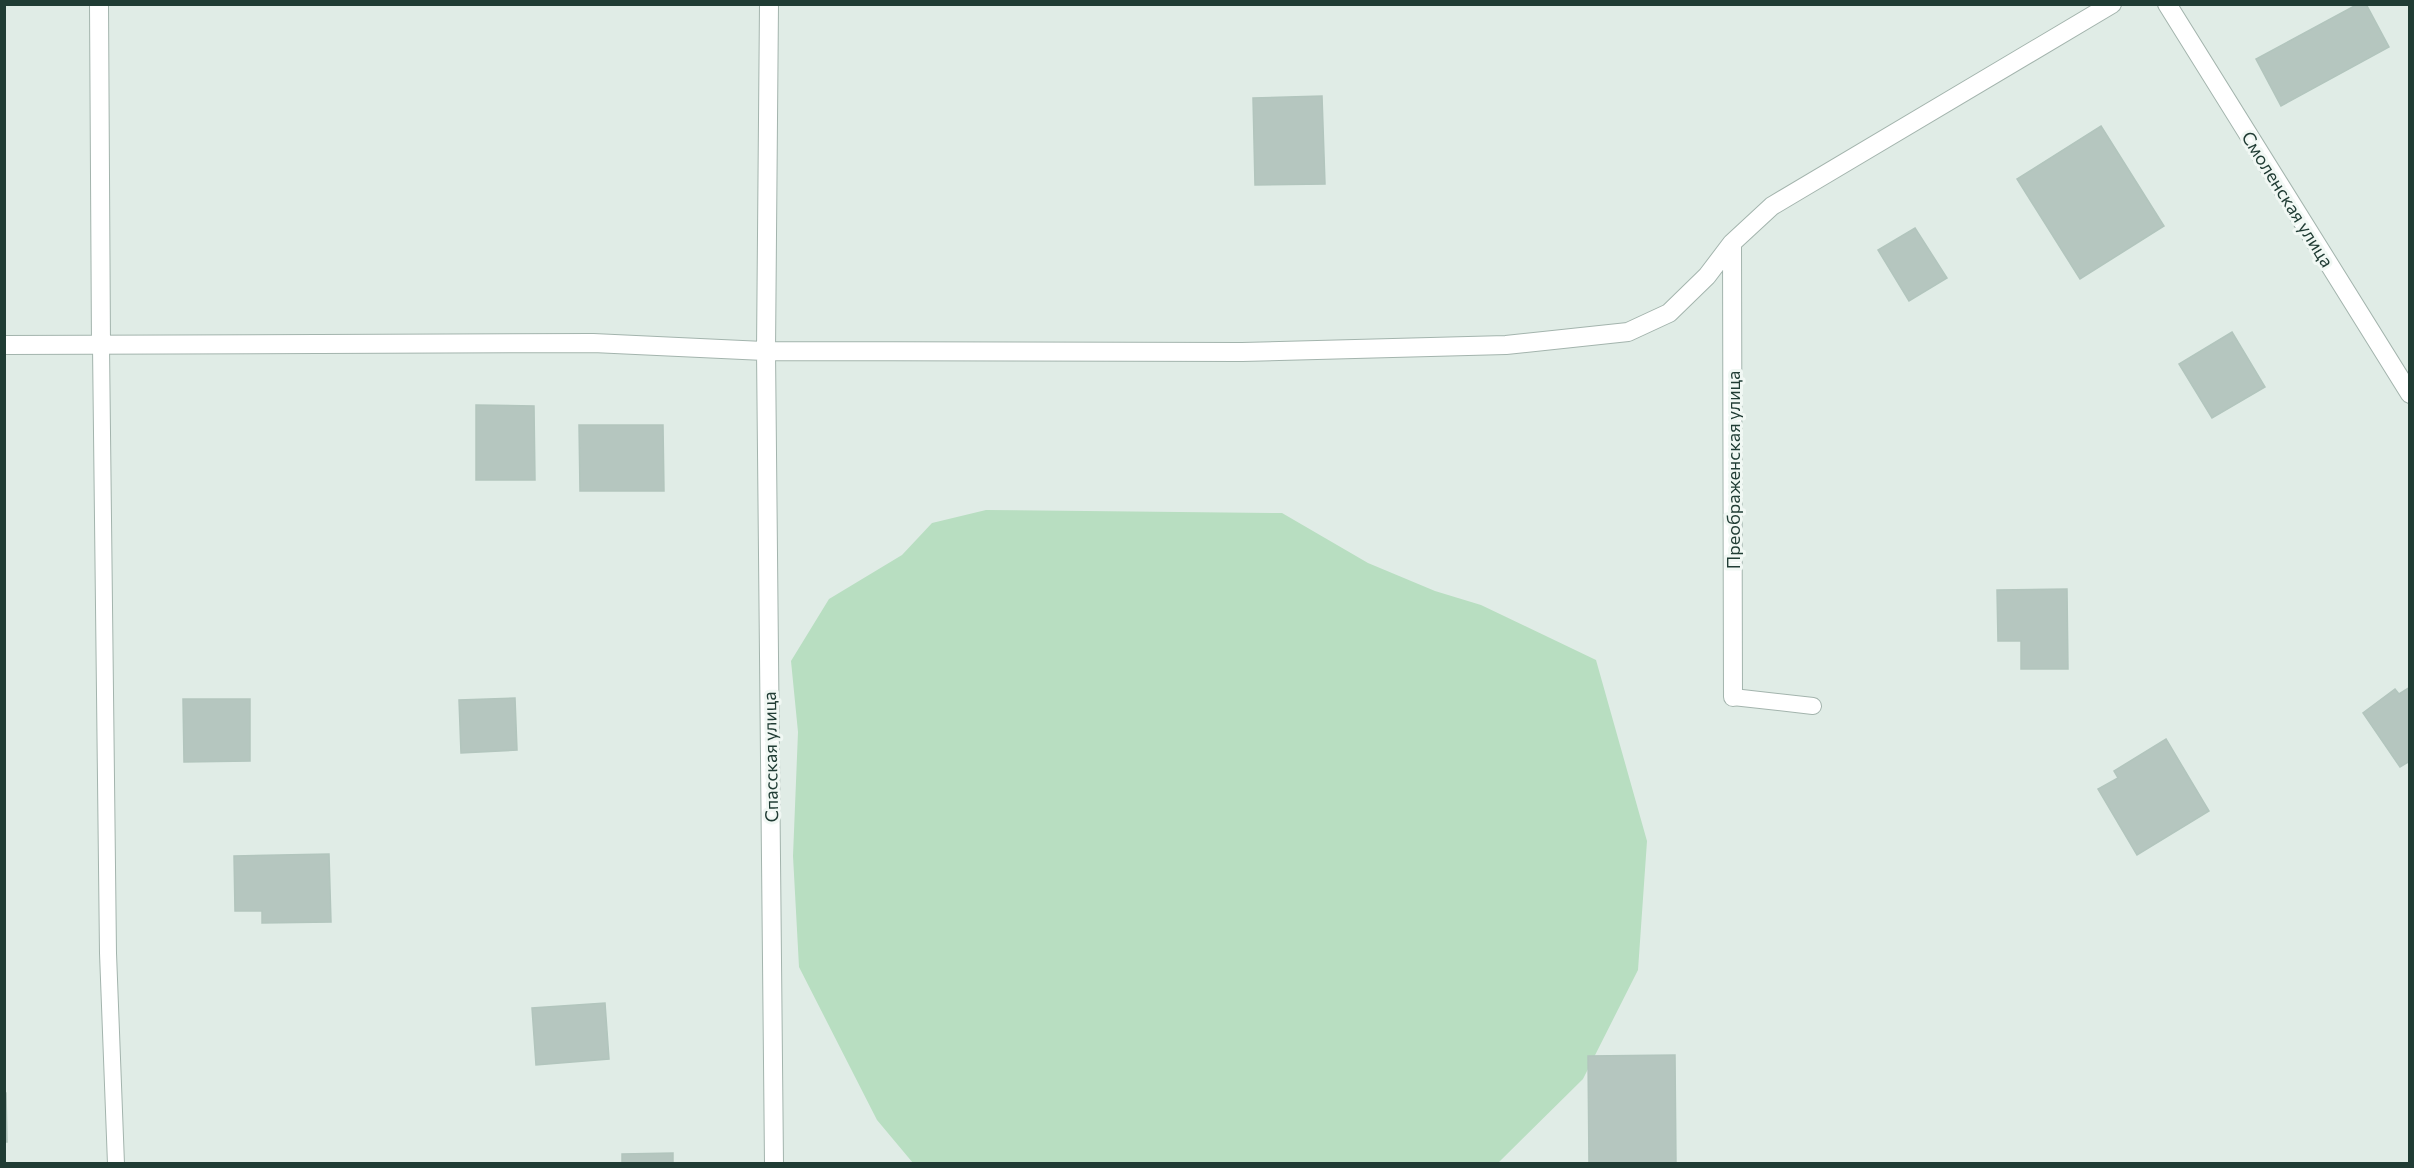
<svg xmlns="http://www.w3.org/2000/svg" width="2414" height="1168" font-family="Commissioner,sans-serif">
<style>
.green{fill:#b8dec1}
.building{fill:#b5c6bf;stroke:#b2c5bd;stroke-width:1.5}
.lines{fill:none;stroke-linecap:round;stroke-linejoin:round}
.lane-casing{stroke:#a3b4ad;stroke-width:18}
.street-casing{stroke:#a3b4ad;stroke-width:20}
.lane{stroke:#fff;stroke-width:16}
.street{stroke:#fff;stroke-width:18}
.labels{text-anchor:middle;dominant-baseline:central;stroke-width:6;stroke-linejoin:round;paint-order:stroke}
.street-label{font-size:18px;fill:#203c34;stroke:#f1f8f4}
</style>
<rect width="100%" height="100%" fill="#e0ece6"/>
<path class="green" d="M 986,510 L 1282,513 L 1368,563 L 1435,591 L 1481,605 L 1596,660 L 1647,841 L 1638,970 L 1583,1079 L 1498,1163 L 913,1163 L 877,1120 L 799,967 L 793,856 L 798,732 L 791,661 L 829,599 L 902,555 L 932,523 Z"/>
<path class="building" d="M 2358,4 L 2366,4 L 2389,47 L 2281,106 L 2256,59 Z
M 1322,96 L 1325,184 L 1255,185 L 1253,98 Z
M 2101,126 L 2164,226 L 2080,279 L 2017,179 Z
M 1915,228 L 1947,278 L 1909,301 L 1878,250 Z
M 2232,332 L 2265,387 L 2212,418 L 2179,364 Z
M 476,405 L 534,406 L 535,480 L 476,480 Z
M 579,425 L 663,425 L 664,491 L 580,491 Z
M 2067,589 L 2068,669 L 2021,669 L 2021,641 L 1998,641 L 1997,590 Z
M 2410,687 L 2410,761 L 2400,767 L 2363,713 L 2395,689 L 2399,694 Z
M 515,698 L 517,750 L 461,753 L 459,700 Z
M 183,699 L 250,699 L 250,761 L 184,762 Z
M 2166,739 L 2209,811 L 2137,855 L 2098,789 L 2118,778 L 2114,771 Z
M 329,854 L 331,922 L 262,923 L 262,911 L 235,911 L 234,856 Z
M 605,1003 L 609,1059 L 536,1065 L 532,1008 Z
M 1675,1055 L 1676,1164 L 1589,1164 L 1588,1056 Z
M 4,1093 L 6,1093 L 7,1142 L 4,1142 Z
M 673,1153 L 673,1164 L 622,1164 L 622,1154 Z"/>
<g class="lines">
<g class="lane-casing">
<path id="lane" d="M 101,346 L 108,953 L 116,1164
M 1733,697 L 1813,706"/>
</g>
<g class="street-casing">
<path id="street" d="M 99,4 L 101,346
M 769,4 L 766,351 L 774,1164
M 2167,4 L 2410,394
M 1732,243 L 1733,697
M 4,345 L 593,343 L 766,351 L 1242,352 L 1506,345 L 1628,332 L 1669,313 L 1707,276 L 1732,243 L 1772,206 L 2112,4"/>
</g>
<use href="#lane" class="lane"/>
<use href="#street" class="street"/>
</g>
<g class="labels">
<g class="street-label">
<text transform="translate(2288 199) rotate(58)">Смоленская улица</text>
<text transform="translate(1733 470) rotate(-90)">Преображенская улица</text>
<text transform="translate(770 757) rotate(-91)">Спасская улица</text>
</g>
</g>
<rect width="2414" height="1168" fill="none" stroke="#203c34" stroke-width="12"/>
</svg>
